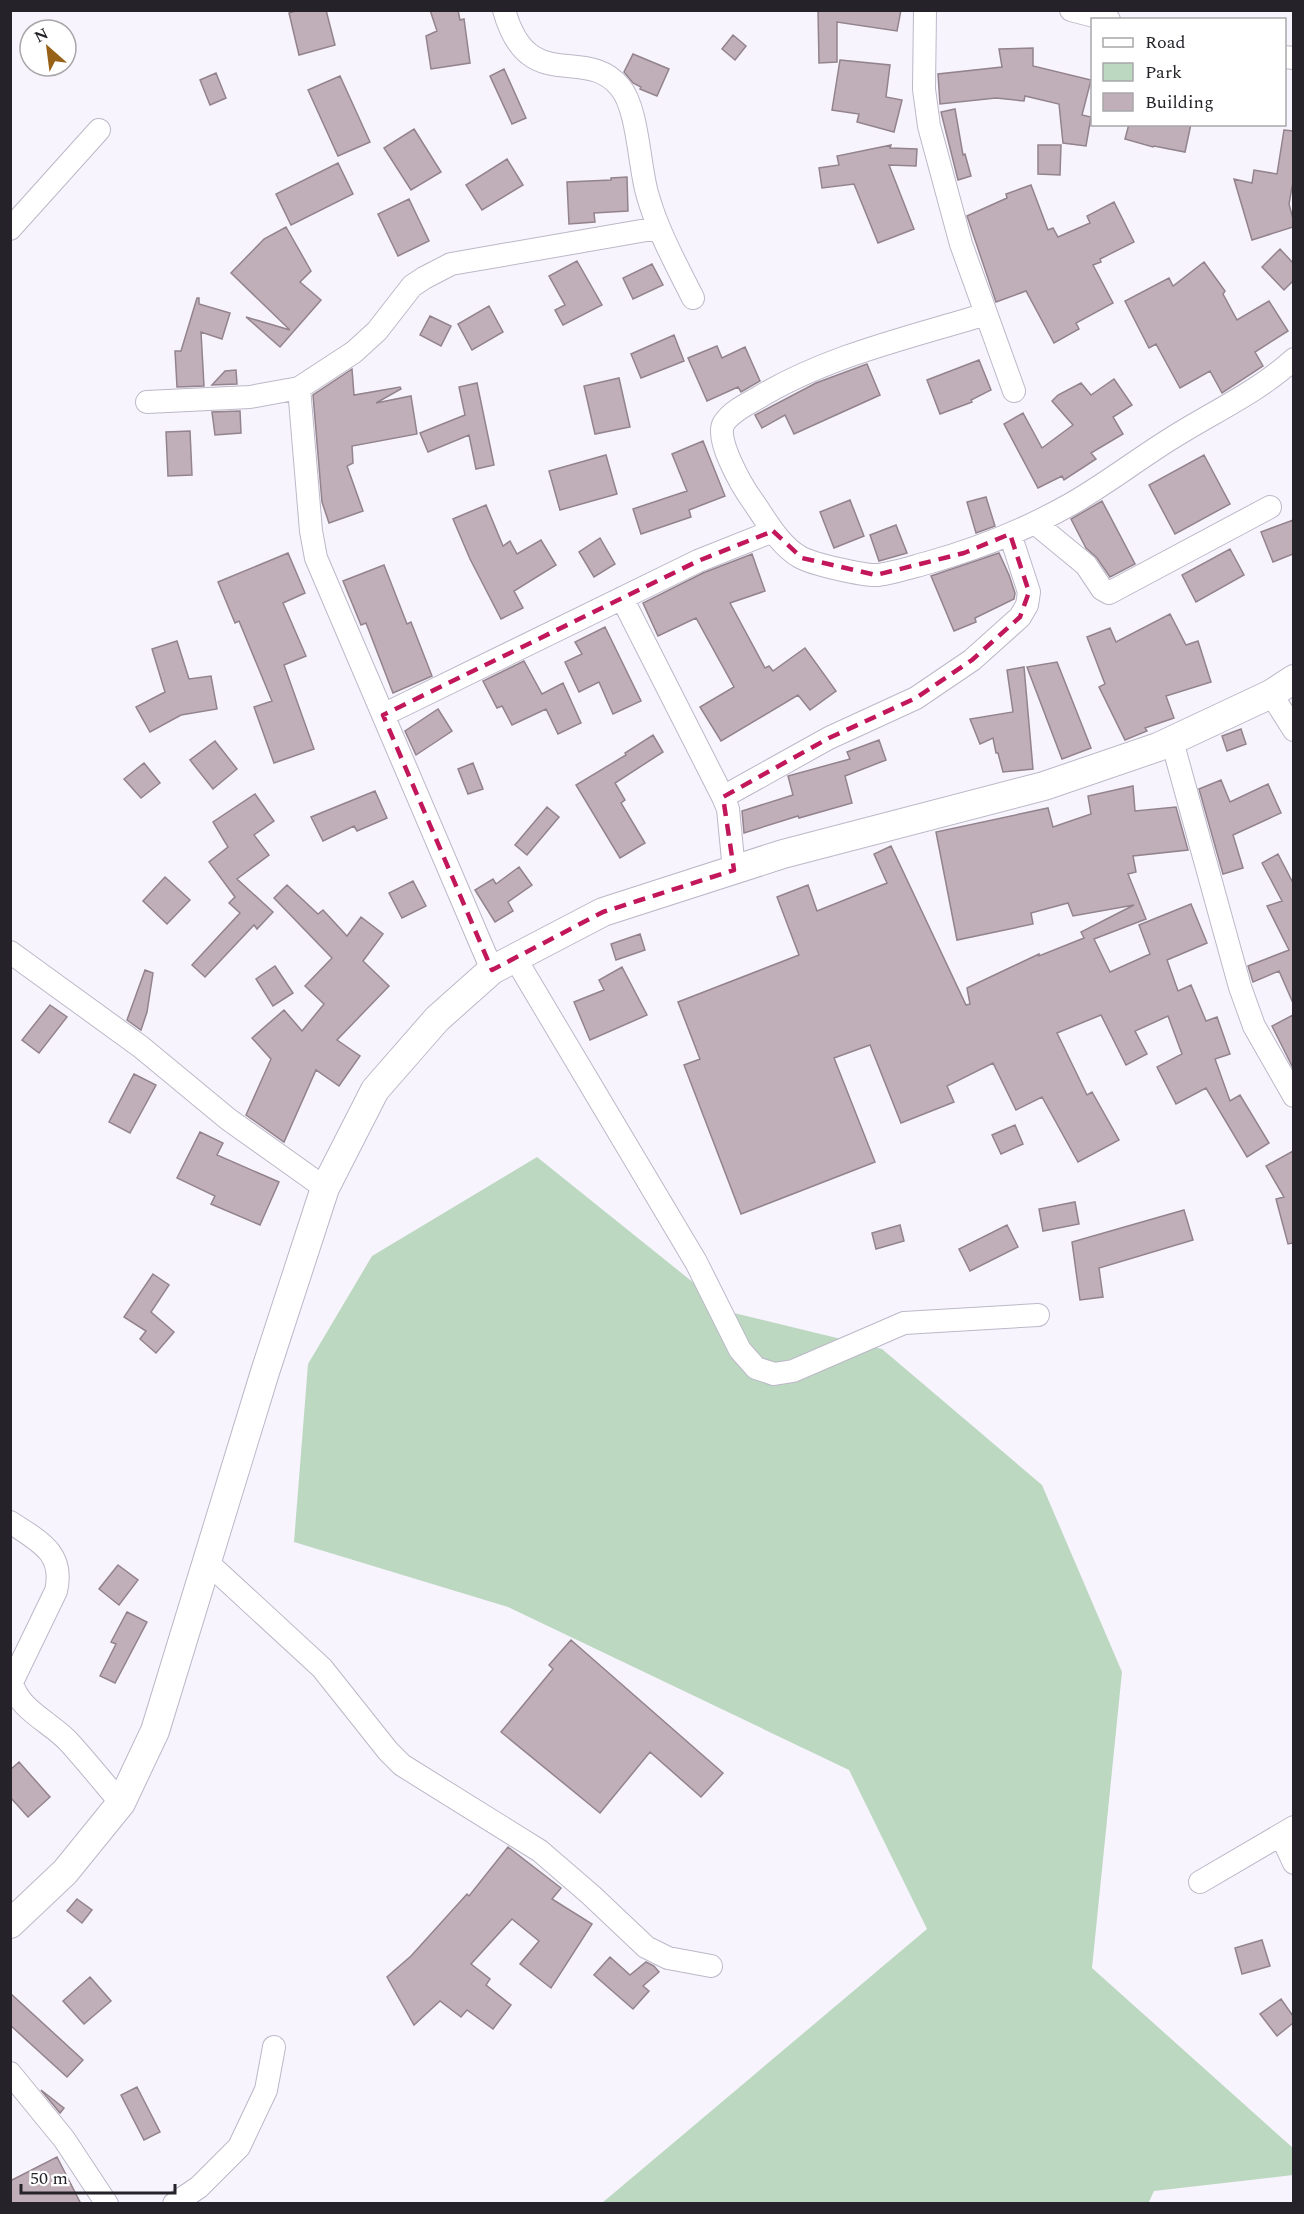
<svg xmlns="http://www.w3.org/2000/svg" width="1304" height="2214" font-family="Spectral,serif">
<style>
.green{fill:#bcd8c0}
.building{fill:#c0afb9;stroke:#93838c;stroke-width:1.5}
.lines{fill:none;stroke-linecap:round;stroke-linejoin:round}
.minor-casing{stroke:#bcb8c8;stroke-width:24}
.major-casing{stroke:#bcb8c8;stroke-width:30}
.minor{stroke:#fff;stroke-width:22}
.major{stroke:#fff;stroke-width:28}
.marked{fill:none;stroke:#c2185b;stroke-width:4.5;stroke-dasharray:12 8;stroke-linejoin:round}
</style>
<rect width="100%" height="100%" fill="#f7f4fe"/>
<path class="green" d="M 537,1157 L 730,1312 L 882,1349 L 1042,1485 L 1122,1672 L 1092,1968 L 1293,2148 L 1293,2175 L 1154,2191 L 1148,2204 L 602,2203 L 927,1929 L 849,1770 L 508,1607 L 294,1542 L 308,1364 L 372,1256 Z"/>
<path class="building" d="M 298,10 L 326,10 L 335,45 L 299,55 L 289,13 Z
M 430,10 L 458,10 L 460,20 L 464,19 L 470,63 L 431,69 L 426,36 L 437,31 Z
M 818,10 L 901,10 L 897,31 L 837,22 L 837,62 L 819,63 Z
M 733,35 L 746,46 L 735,60 L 722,49 Z
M 1033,48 L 1033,66 L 1091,80 L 1082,115 L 1091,117 L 1086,146 L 1063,143 L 1059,104 L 1025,96 L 1024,101 L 996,98 L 940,104 L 938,74 L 1002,67 L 999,49 Z
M 633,54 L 669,69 L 657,96 L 640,89 L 641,87 L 633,83 L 624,72 Z
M 840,60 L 890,65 L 886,97 L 902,100 L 894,132 L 857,122 L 859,114 L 832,110 Z
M 504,69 L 526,118 L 512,124 L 490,76 Z
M 216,73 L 226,98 L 210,105 L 200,80 Z
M 340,76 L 370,142 L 338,156 L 308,90 Z
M 955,109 L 963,155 L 965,154 L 971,176 L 958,180 L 941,112 Z
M 1129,124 L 1191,124 L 1185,152 L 1154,146 L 1153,147 L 1125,139 Z
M 414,129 L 441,172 L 411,190 L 384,148 Z
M 1284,130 L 1293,131 L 1293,182 L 1289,204 L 1293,219 L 1293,227 L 1252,240 L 1234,179 L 1252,183 L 1254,170 L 1277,174 Z
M 891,145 L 890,148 L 917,149 L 916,166 L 889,165 L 914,229 L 878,243 L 854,184 L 822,188 L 819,168 L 839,165 L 837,156 Z
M 1038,145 L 1061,145 L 1060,175 L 1038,174 Z
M 507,159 L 523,185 L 482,210 L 466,185 Z
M 338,163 L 353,194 L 291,225 L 276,194 Z
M 627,177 L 628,211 L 594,213 L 595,222 L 569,224 L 567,182 L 611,180 L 611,178 Z
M 1031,185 L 1048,230 L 1053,228 L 1058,237 L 1090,223 L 1087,216 L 1114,202 L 1134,242 L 1100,259 L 1101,262 L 1093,265 L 1113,303 L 1076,323 L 1079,329 L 1054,343 L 1026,291 L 996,302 L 967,216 L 1007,198 L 1006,194 Z
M 409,199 L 429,241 L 398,256 L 378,214 Z
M 286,227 L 311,271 L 300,282 L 321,300 L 280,347 L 246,317 L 290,330 L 231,273 L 264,239 Z
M 1280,249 L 1293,263 L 1293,281 L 1284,290 L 1262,267 Z
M 577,261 L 602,305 L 563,325 L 555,310 L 565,305 L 549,276 Z
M 1204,262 L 1225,291 L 1223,294 L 1237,320 L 1269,301 L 1288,331 L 1255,352 L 1263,366 L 1222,393 L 1210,371 L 1180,388 L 1156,344 L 1149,348 L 1125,301 L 1169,278 L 1173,286 Z
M 652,264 L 663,285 L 633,299 L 623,278 Z
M 197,298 L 199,298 L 199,304 L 230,313 L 222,339 L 201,332 L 204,386 L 177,387 L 175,351 L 181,351 Z
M 489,306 L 503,332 L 472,350 L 458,324 Z
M 430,316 L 451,326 L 441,346 L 420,335 Z
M 674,335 L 684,361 L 641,378 L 631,354 Z
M 717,346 L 722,358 L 745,347 L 760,381 L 741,392 L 738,387 L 707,401 L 688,358 Z
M 979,360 L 991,390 L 971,400 L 972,402 L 940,414 L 927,380 Z
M 867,364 L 880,395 L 794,434 L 785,415 L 762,428 L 755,415 L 816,383 Z
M 352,369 L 354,395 L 400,387 L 401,389 L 376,403 L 411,396 L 417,434 L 352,446 L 353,463 L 347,466 L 363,511 L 329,523 L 322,502 L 313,395 Z
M 236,370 L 237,384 L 212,385 L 225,371 Z
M 619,378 L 630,427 L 595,434 L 584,386 Z
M 1114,379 L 1132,405 L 1113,417 L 1123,434 L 1091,453 L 1096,459 L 1064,480 L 1062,476 L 1038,488 L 1004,424 L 1023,413 L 1042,448 L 1073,425 L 1052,401 L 1058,395 L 1081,383 L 1091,395 Z
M 477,383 L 494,465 L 476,469 L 469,435 L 428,452 L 420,433 L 465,415 L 459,387 Z
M 240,411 L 241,433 L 215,435 L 212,412 Z
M 190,431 L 192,475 L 168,476 L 166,432 Z
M 703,441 L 725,496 L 689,510 L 691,517 L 641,534 L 633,509 L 687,491 L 672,454 Z
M 606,455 L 617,494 L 560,510 L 549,471 Z
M 1204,455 L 1230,504 L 1175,534 L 1149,485 Z
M 986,497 L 995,526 L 976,533 L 967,502 Z
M 850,500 L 864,536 L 834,548 L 820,512 Z
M 1102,501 L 1135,564 L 1110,577 L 1097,558 L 1086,548 L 1071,519 Z
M 486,505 L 503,546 L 510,541 L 517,554 L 541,540 L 556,565 L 514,591 L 523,608 L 501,619 L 470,559 L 453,519 Z
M 1293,520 L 1293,554 L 1273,562 L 1261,532 Z
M 896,525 L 907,553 L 879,561 L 870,535 Z
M 600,538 L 615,564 L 594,577 L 579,552 Z
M 1230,549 L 1244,575 L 1196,602 L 1182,575 Z
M 288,553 L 305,593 L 283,603 L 306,656 L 284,665 L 314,749 L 274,763 L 254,707 L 272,701 L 239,621 L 235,623 L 218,582 Z
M 999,553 L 1009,575 L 1015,593 L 1014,599 L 975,618 L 976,622 L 954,631 L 931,576 Z
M 752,554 L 765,591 L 730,603 L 765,668 L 769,666 L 773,671 L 805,648 L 836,691 L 810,710 L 798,695 L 721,741 L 700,707 L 734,687 L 696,618 L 658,636 L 643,603 L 703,573 Z
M 384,565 L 407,624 L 411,622 L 432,676 L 393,693 L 366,623 L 361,625 L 343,581 Z
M 1170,614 L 1186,645 L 1198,641 L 1211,682 L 1166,696 L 1174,718 L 1145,728 L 1147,731 L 1125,740 L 1099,687 L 1105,684 L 1087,637 L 1110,628 L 1116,642 Z
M 605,627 L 641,701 L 613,714 L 599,682 L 579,692 L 565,662 L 582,654 L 575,642 Z
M 177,641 L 189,679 L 211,676 L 217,709 L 181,715 L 150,732 L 136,707 L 165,692 L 152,649 Z
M 524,661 L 542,694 L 563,683 L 581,723 L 558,734 L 546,709 L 512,725 L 502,706 L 497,708 L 483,681 Z
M 1057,662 L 1091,748 L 1062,759 L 1027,667 Z
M 1024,667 L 1033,769 L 1003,772 L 998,753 L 996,753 L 993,738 L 980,744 L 970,719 L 1013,712 L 1007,670 Z
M 438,709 L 452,731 L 416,755 L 405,731 Z
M 1241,729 L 1246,744 L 1227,751 L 1222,736 Z
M 653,735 L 663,752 L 615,783 L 625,800 L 621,803 L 645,843 L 620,858 L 576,785 L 626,755 L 625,753 Z
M 879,740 L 886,760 L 845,776 L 852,803 L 799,818 L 798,816 L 744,833 L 742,811 L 793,795 L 788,776 L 850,759 L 847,752 Z
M 215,741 L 237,769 L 213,789 L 190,760 Z
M 144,763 L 160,783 L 141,798 L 124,779 Z
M 473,763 L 483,789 L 468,794 L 458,769 Z
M 1221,780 L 1230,802 L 1268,784 L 1281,813 L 1233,835 L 1243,868 L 1223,874 L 1199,789 Z
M 1133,786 L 1135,811 L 1176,807 L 1188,850 L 1133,856 L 1136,872 L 1128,874 L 1146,919 L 1094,939 L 1110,972 L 1150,954 L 1139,925 L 1191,904 L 1207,943 L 1167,960 L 1178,991 L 1191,985 L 1206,1021 L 1217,1017 L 1230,1054 L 1215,1059 L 1230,1101 L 1240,1095 L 1269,1143 L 1247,1157 L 1206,1088 L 1176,1104 L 1157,1067 L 1182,1054 L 1168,1016 L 1135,1031 L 1147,1054 L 1126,1065 L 1101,1015 L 1057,1033 L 1087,1095 L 1092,1092 L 1119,1140 L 1078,1162 L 1042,1097 L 1016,1110 L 993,1063 L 947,1086 L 954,1102 L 901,1123 L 870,1045 L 834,1058 L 875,1162 L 741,1214 L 684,1065 L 700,1059 L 678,1002 L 799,955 L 777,897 L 808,885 L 817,911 L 887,883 L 874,854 L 891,846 L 966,1005 L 970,1004 L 967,988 L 1039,954 L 1039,956 L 1084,938 L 1081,932 L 1134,905 L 1073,916 L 1068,903 L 1031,913 L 1033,924 L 957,940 L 936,832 L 1048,808 L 1053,827 L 1091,814 L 1088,796 Z
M 375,791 L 387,818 L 357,831 L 354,826 L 323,841 L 311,817 Z
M 255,794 L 274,821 L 254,835 L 269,855 L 237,879 L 273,912 L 257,929 L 254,925 L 205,977 L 192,965 L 240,913 L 229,903 L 235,897 L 209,862 L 228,847 L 213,822 Z
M 547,807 L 559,817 L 527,855 L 515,845 Z
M 1278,854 L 1293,883 L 1293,1003 L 1279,971 L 1253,982 L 1248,966 L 1289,950 L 1267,906 L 1282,901 L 1262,863 Z
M 519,867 L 532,885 L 508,902 L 513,911 L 495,922 L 475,890 L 493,879 L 496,884 Z
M 165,877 L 190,900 L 167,924 L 143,901 Z
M 413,881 L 426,906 L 402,918 L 389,893 Z
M 287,885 L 318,914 L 323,910 L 347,936 L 361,917 L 383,934 L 363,961 L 389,986 L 337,1040 L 360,1056 L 339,1086 L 316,1070 L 284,1142 L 246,1115 L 271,1059 L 252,1038 L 284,1010 L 302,1031 L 324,1004 L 305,986 L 332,958 L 274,898 Z
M 640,934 L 645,950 L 616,960 L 611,944 Z
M 275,966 L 293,993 L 273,1006 L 256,979 Z
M 622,967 L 647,1015 L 590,1040 L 574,1002 L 604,990 L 599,980 Z
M 145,970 L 153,973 L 147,1012 L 141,1030 L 127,1020 Z
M 50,1005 L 67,1017 L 39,1053 L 22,1040 Z
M 1293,1015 L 1293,1068 L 1272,1026 Z
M 134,1074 L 156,1085 L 130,1133 L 109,1122 Z
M 1015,1125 L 1023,1144 L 1001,1154 L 992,1135 Z
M 200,1132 L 223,1143 L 217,1155 L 279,1182 L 260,1225 L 211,1204 L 215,1196 L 177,1178 Z
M 1293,1151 L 1293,1243 L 1288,1244 L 1276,1199 L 1284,1197 L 1266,1166 Z
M 1075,1202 L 1079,1224 L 1043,1231 L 1039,1209 Z
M 1184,1210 L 1193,1240 L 1099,1268 L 1103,1297 L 1080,1300 L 1072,1242 Z
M 900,1225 L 904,1241 L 876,1249 L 872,1233 Z
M 1007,1225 L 1018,1247 L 970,1271 L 959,1249 Z
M 153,1274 L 169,1285 L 151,1312 L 174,1332 L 156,1353 L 140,1339 L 146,1331 L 124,1317 Z
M 118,1565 L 138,1580 L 119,1605 L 99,1589 Z
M 127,1612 L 147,1622 L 115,1683 L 100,1676 L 116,1644 L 111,1642 Z
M 571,1640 L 723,1773 L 701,1797 L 650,1752 L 600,1813 L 501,1732 L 553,1669 L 549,1665 Z
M 19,1762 L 50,1797 L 28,1817 L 10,1797 L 10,1770 Z
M 508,1847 L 561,1888 L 552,1899 L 592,1924 L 551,1988 L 520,1964 L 539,1941 L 512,1919 L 471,1964 L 490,1979 L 486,1985 L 511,2005 L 493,2029 L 467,2010 L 461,2017 L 440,2001 L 414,2025 L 387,1977 L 411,1956 L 467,1894 L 469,1896 Z
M 77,1899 L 92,1910 L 82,1923 L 67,1911 Z
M 1262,1940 L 1270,1966 L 1242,1974 L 1235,1948 Z
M 610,1957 L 630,1975 L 646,1962 L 654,1966 L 659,1972 L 643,1986 L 649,1991 L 633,2009 L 594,1975 Z
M 90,1977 L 111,2001 L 84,2024 L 63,2001 Z
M 10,1993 L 83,2060 L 67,2077 L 10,2025 Z
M 1281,1999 L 1293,2016 L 1293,2023 L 1277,2036 L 1260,2014 Z
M 137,2087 L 160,2132 L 144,2140 L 121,2095 Z
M 41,2090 L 64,2108 L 60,2113 Z
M 57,2157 L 81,2204 L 10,2204 L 10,2181 Z"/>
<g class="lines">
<g class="minor-casing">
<path id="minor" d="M 504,10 C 528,97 585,44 620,87 C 638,108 639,165 647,193 C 657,230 676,264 693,298
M 925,10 L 924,89 L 929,126 L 961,244 L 1014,391
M 1071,10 L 1109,20
M 1284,57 L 1294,58
M 10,229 L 99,130
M 986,314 C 908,338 826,356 756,399 C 745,405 731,412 724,423 C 714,438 742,486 752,500 C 766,520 779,545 800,557 C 812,564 864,576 878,575 C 894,573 912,567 927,563 C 977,549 1025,530 1071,504 C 1106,484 1138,459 1172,438 C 1213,412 1258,392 1294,359
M 299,388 L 311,531 L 316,558 L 492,970
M 147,402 L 250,397 L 299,388 L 354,352 L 377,331 L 412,286 L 424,278 L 451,264 L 658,228
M 1035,523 L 1086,565 L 1102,589 L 1109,593 L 1270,507
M 622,598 L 723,797 L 728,809 L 734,870
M 1271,694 L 1294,730
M 383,715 L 698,561 L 773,531
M 1172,741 L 1240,987 L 1254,1026 L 1294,1096
M 723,797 L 829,738 L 916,698 L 972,660 L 1020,617 L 1027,605 L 1029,592 L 1010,534
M 10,952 L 141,1047 L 228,1119 L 325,1188
M 515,958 L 696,1262 L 740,1350 L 756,1368 L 774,1374 L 793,1371 L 904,1323 L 1038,1315
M 10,1522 C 39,1541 65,1553 56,1591 L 12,1682 C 17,1709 52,1723 69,1742 C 87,1762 104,1783 121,1803
M 207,1562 L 322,1668 L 388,1751 L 402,1765 L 540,1851 L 591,1895 L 646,1947 L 668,1958 L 711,1966
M 1281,1835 L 1294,1863
M 1200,1882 L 1294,1827
M 10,2073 L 64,2139 L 107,2204
M 174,2204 L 199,2187 L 239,2147 L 266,2090 L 274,2047"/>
</g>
<g class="major-casing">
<path id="major" d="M 10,1924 L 65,1872 L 121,1803 L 155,1731 L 265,1372 L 325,1188 L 375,1090 L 437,1019 L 492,970 L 603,912 L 783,854 L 1044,786 L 1158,747 L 1271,694 L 1294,679"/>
</g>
<use href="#minor" class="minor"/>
<use href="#major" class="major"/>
</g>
<path class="marked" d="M 773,531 L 802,558 L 876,575 L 964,553 L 1010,534 L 1029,592 L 1020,617 L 972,660 L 916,698 L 829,738 L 723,797 L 734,870 L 603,912 L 492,970 L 383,715 L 698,561 Z"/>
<rect width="1304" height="2214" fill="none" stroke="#252329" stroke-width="24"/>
<rect x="1091" y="18" width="195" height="108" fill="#ffffff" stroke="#a8a7a9" stroke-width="1.5"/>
<rect x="1103" y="38" width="30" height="9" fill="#ffffff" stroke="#a8a7a9" stroke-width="1.5"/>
<text x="1145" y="48" font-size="18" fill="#252329">Road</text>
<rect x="1103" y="63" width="30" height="18" fill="#bcd8c0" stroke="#a8a7a9" stroke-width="1.5"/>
<text x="1145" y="78" font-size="18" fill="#252329">Park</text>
<rect x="1103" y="93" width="30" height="18" fill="#c0afb9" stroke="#a8a7a9" stroke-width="1.5"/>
<text x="1145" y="108" font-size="18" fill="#252329">Building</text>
<g transform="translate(48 48) rotate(332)"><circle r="28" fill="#ffffff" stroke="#a8a7a9" stroke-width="1.5"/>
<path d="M0-4.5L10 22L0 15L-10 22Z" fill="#976218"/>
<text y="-9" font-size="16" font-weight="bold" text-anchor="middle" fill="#252329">N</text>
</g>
<path d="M21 2184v9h154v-9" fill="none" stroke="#252329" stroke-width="3"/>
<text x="30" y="2184" font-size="18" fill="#252329" stroke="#ffffff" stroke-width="4.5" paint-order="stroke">50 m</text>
</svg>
